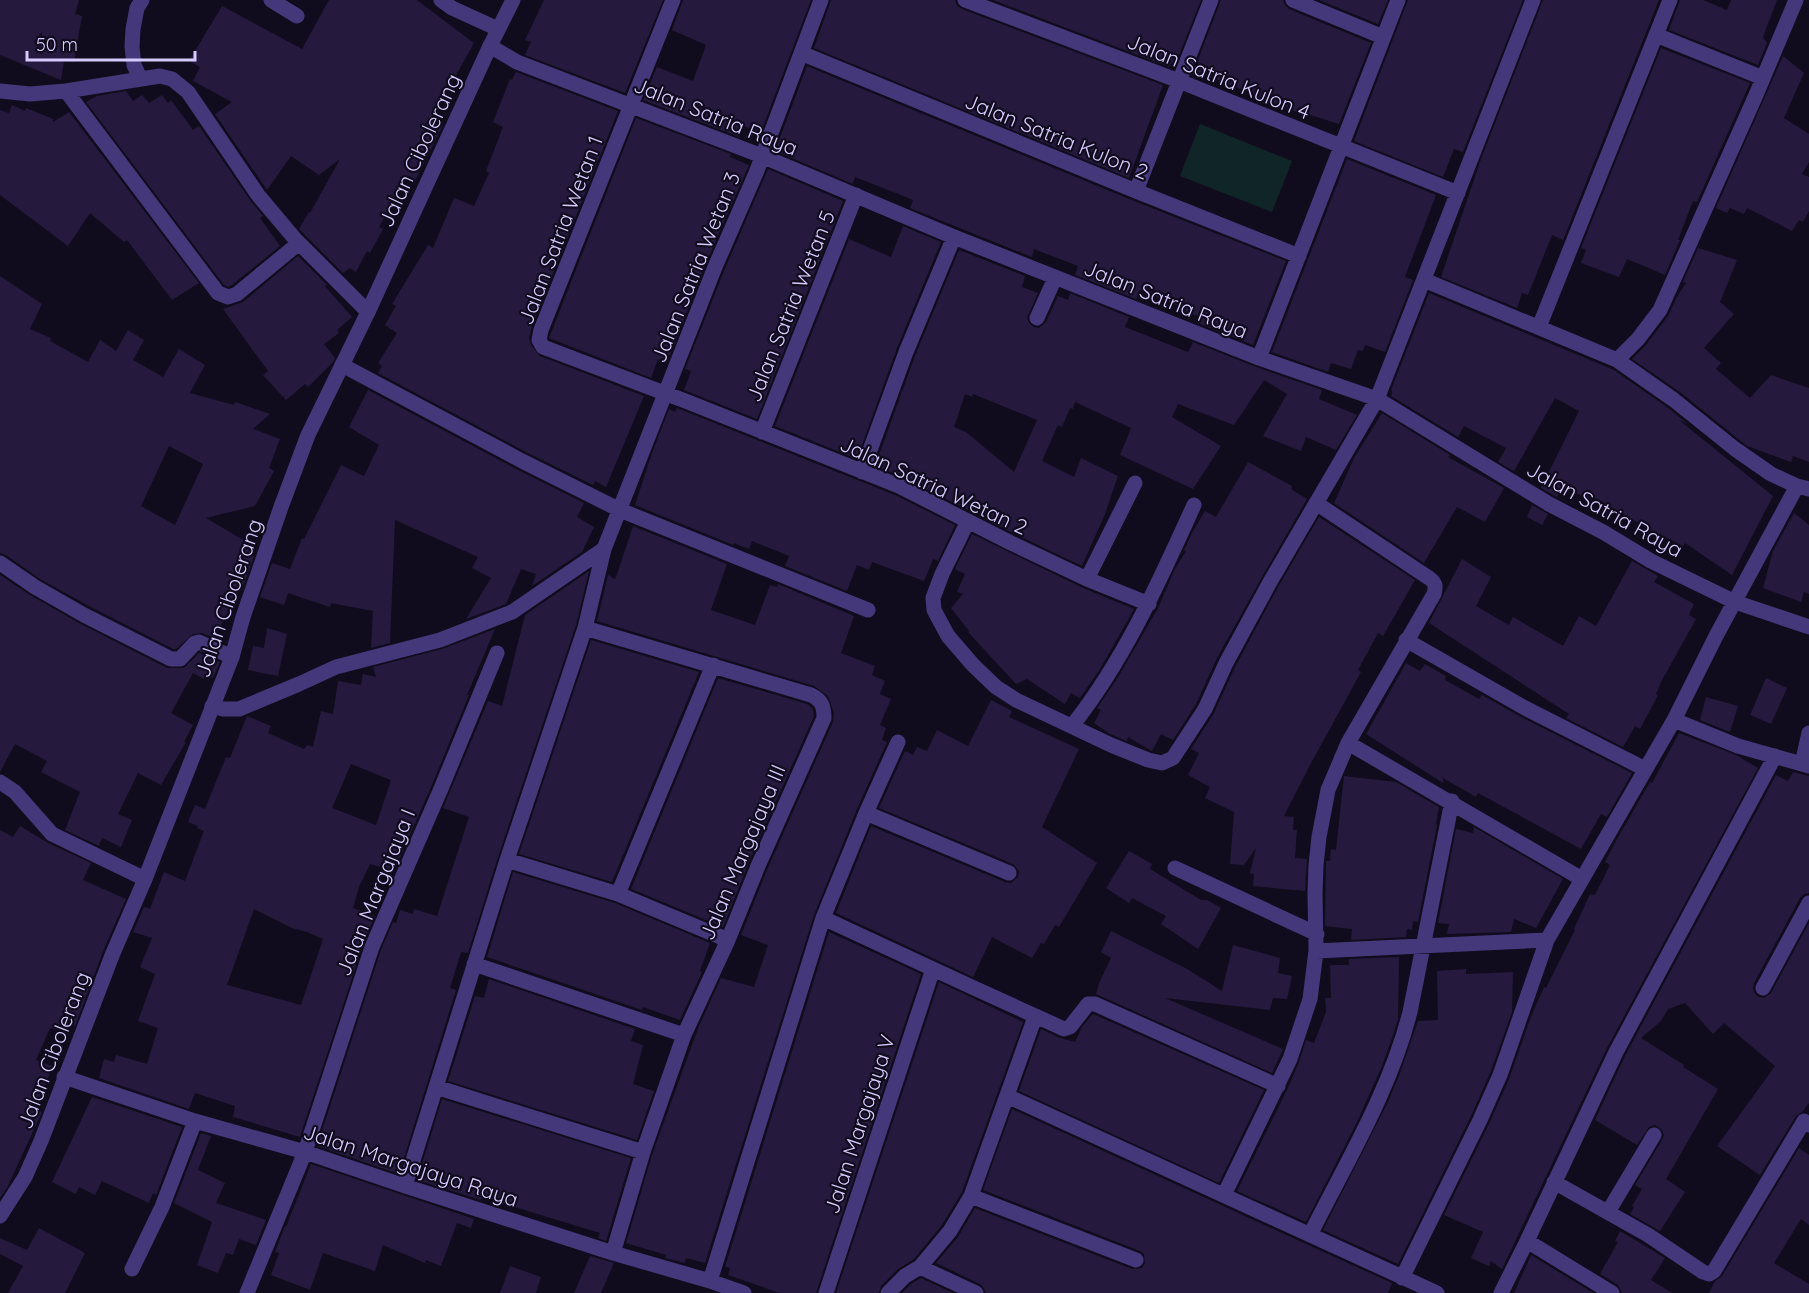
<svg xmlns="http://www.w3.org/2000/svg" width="1809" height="1293" font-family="Quicksand,sans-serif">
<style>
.green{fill:#102527}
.building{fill:#25193e;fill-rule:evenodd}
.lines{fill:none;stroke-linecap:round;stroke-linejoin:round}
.minor{stroke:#44387b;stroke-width:15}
.tertiary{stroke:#44387b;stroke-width:15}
.labels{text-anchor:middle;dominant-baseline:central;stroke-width:4.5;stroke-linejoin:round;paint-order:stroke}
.street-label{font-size:21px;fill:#d7cafe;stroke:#110c1d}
</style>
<rect width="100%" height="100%" fill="#110c1d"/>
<path class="green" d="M 1200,124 L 1292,161 L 1272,212 L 1180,176 Z"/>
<path class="building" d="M 0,0 L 79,0 L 75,14 L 82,16 L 74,62 L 64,61 L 61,80 L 0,55 Z
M 329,0 L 417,0 L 474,43 L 432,118 L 443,125 L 414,183 L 406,178 L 379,227 L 383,229 L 370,253 L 367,251 L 356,272 L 350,268 L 343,273 L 299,229 L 309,212 L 310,213 L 340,159 L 319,175 L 291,156 L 267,190 L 215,114 L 232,102 L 193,81 L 200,67 L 189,61 L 222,6 L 302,49 Z
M 544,0 L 663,0 L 625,93 L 525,55 L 531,42 L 525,40 Z
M 683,0 L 811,0 L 761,132 L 743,126 L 739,137 L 643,100 L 657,67 L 693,81 L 706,45 L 672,30 Z
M 831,0 L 955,0 L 957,6 L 962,9 L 1163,85 L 1129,178 L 814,48 Z
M 993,0 L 1201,0 L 1175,65 L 1171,63 L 1169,67 Z
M 1221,0 L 1283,0 L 1285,5 L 1289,9 L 1371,43 L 1339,124 L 1304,113 L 1303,114 L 1267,101 L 1266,105 L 1249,98 L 1251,93 L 1210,77 L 1209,80 L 1193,73 Z
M 1319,0 L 1388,0 L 1378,24 Z
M 1408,0 L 1523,0 L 1463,152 L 1454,149 L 1443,177 L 1354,141 Z
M 1543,0 L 1659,0 L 1563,240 L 1552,235 L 1528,295 L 1522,293 L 1517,308 L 1441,277 L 1481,159 Z
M 1680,0 L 1703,0 L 1727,10 L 1731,0 L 1777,0 L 1763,37 L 1767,43 L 1758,65 L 1669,30 Z
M 1661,48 L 1750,83 L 1697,202 L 1693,201 L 1678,240 L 1680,240 L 1665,275 L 1627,259 L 1619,277 L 1581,263 L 1586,250 L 1581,248 Z
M 1783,56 L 1804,73 L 1784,118 L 1809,134 L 1809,162 L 1802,174 L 1809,177 L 1809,211 L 1803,222 L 1799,220 L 1792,231 L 1747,208 L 1744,214 L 1730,208 L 1727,213 L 1716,208 Z
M 807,66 L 1129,199 L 1286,261 L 1253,345 L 1200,324 L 1202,318 L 1185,311 L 1186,309 L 1139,290 L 1136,299 L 1075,275 L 1078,266 L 1034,249 L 1032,257 L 910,208 L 913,200 L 901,195 L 855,177 L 853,184 L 775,151 Z
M 516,72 L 618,111 L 532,326 L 529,338 L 531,345 L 540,356 L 644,396 L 606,487 L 595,481 L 593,485 L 526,452 L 378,373 L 382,366 L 378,363 L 397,333 L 385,325 L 396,306 L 392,304 L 428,245 L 433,248 L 454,198 L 474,206 L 489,173 L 486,171 L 503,127 L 493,122 L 510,79 L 512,80 Z
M 126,91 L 133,101 L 142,95 L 149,103 L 162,95 L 168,103 L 171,100 L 193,130 L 199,126 L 250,200 L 263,216 L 260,218 L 280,246 L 232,285 L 228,287 L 224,285 L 86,102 L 97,96 Z
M 12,105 L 25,111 L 26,108 L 53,119 L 53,122 L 69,112 L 199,283 L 172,300 L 127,240 L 124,242 L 90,213 L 68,246 L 0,195 L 0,110 L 9,113 Z
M 636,118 L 731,154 L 730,157 L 749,165 L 706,263 L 667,362 L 658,359 L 651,378 L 549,338 Z
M 1347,159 L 1436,195 L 1405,277 L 1413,280 L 1385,352 L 1365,345 L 1363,351 L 1358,350 L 1351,369 L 1331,363 L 1328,372 L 1272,352 Z
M 768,169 L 843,201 L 757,419 L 684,390 L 691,371 L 685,369 L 724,271 Z
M 903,226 L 941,242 L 897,348 L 857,459 L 775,426 L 849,239 L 891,257 Z
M 1698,248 L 1737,260 L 1720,302 L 1734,314 L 1704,348 L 1721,363 L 1716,369 L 1750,398 L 1771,375 L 1809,388 L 1809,462 L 1793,456 L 1791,462 L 1747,446 L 1680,392 L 1632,359 L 1646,345 L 1668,316 L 1677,297 L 1686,283 L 1683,282 Z
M 959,250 L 1025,276 L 1022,287 L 1038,293 L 1027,318 L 1029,323 L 1034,327 L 1039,328 L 1046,322 L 1058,296 L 1068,300 L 1070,293 L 1129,317 L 1125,327 L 1188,352 L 1193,342 L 1256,367 L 1322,390 L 1319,399 L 1357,415 L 1336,450 L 1306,437 L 1301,451 L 1263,436 L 1287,394 L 1264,380 L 1234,425 L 1178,404 L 1172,417 L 1221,446 L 1193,489 L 1120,455 L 1131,428 L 1075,402 L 1073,409 L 1070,408 L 1062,427 L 1058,425 L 1042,461 L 1074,477 L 1081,458 L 1118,476 L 1105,514 L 1082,566 L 1015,534 L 903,477 L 875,466 L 915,356 ZM 965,394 L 972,397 L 973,394 L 1037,420 L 1014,472 L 966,432 L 954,427 Z
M 298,256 L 327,285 L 325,286 L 352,317 L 337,330 L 339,333 L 324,344 L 335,358 L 333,362 L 308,387 L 305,384 L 286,400 L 263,375 L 268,371 L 223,309 L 243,302 Z
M 0,276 L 42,304 L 30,329 L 51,338 L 50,341 L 88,362 L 100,340 L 116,351 L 128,330 L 144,340 L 133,360 L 163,377 L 179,349 L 205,365 L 190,393 L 234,405 L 235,402 L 270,414 L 253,429 L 280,439 L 269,468 L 274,471 L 255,506 L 206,518 L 255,547 L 251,555 L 254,556 L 242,590 L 240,589 L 214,638 L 202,633 L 193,634 L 176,649 L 173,649 L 89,606 L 40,579 L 6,555 L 0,553 ZM 169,446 L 203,464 L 175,525 L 141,506 Z
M 1429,293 L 1614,370 L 1668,408 L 1688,424 L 1679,420 L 1773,496 L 1732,575 L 1685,543 L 1683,546 L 1651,530 L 1593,497 L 1591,501 L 1563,485 L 1557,497 L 1541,488 L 1579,411 L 1555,398 L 1514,471 L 1498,462 L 1506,448 L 1464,426 L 1458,437 L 1391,396 L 1392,392 L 1391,390 Z
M 368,390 L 518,470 L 584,503 L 577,517 L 594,527 L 582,552 L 532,586 L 536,574 L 521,569 L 506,604 L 466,619 L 491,578 L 472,568 L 478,557 L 395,520 L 390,643 L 371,648 L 373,611 L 331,603 L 330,607 L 288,593 L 284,605 L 260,597 L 272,563 L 290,569 L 302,538 L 304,539 L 341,465 L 364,476 L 379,445 L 349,427 Z
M 677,408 L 895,495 L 955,525 L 938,561 L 933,559 L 924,581 L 872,562 L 869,570 L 857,565 L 847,591 L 785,566 L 789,556 L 752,541 L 749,549 L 734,543 L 733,545 L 635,505 L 652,453 L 669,409 L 675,412 Z
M 1382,413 L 1450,455 L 1448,457 L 1504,488 L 1485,522 L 1457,507 L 1424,563 L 1334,503 L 1354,458 Z
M 1248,462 L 1292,486 L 1291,489 L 1307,499 L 1262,577 L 1217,658 L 1196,704 L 1173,740 L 1161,734 L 1152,751 L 1128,737 L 1127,741 L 1110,734 L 1094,723 L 1101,710 L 1097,708 L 1117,679 L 1158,608 L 1175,569 L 1186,551 L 1184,550 L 1193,531 L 1205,511 L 1216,517 Z
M 1532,505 L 1548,514 L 1542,525 L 1527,517 Z
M 1794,513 L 1809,525 L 1809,594 L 1804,592 L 1801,602 L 1763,588 L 1773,551 Z
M 1319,517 L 1415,580 L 1383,636 L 1378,633 L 1358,670 L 1361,672 L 1310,765 L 1284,816 L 1294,817 L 1293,830 L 1297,830 L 1295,858 L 1307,859 L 1305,891 L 1253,886 L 1254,874 L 1250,873 L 1256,848 L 1244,865 L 1230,864 L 1234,812 L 1205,798 L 1210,787 L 1188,775 L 1199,753 L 1191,749 L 1214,713 L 1235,667 L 1278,587 Z
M 633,526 L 727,564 L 711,610 L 755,625 L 770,585 L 777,587 L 778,584 L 854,616 L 841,653 L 875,666 L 872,675 L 885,681 L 880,694 L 891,699 L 880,725 L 886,728 L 882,740 L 887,742 L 857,809 L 814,915 L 705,1263 L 686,1258 L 685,1263 L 665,1258 L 666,1255 L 626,1243 L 652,1155 L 673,1097 L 699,1026 L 721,978 L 754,987 L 768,945 L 741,935 L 767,870 L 833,722 L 834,713 L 828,696 L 814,686 L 597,621 L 608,575 L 615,579 L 616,577 Z
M 972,534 L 1083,588 L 1134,609 L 1100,669 L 1080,698 L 1071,693 L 1065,704 L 1027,679 L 1016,684 L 968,632 L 969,631 L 951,608 L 963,594 L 957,592 L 965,574 L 955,569 Z
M 1462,559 L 1491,577 L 1476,606 L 1509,625 L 1513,617 L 1563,646 L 1579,616 L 1596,626 L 1632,561 L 1658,576 L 1654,582 L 1694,604 L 1689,615 L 1696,619 L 1661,682 L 1656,694 L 1658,695 L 1640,729 L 1635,726 L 1623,747 L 1566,718 L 1569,714 L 1429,623 Z
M 589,571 L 576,625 L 498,857 L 468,953 L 461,952 L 450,988 L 456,990 L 399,1174 L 317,1146 L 381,950 L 393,922 L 396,923 L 400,910 L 413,914 L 414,909 L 437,916 L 469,817 L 443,808 L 488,701 L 502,706 L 525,615 Z
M 0,575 L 30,595 L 79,623 L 167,668 L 184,668 L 199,653 L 220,662 L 213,678 L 206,674 L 204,679 L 193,673 L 171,713 L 193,725 L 184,742 L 186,742 L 161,785 L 138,773 L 118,814 L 132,820 L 121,847 L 102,838 L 99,846 L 65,830 L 80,792 L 41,772 L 47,761 L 15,744 L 0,772 Z
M 267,628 L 287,634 L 278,676 L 248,670 L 253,646 L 264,648 Z
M 495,629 L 467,695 L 469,695 L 431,787 L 394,871 L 370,864 L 359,887 L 353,908 L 375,916 L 363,944 L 300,1137 L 233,1117 L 235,1106 L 195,1093 L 189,1109 L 99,1078 L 104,1059 L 114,1062 L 116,1055 L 147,1064 L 158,1028 L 138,1021 L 155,974 L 140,967 L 152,938 L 133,932 L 144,907 L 150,909 L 164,872 L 185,881 L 204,831 L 197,828 L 198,826 L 188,822 L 195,805 L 205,809 L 226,757 L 230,758 L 247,716 L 271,726 L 268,733 L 304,749 L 307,745 L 313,747 L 321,711 L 333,714 L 338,681 L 361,685 L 363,674 L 376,677 L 373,667 L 442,649 ZM 351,764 L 391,780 L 376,825 L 332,808 ZM 254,909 L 292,928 L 307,932 L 323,939 L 301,1005 L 227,985 Z
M 591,640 L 699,672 L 612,882 L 519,854 Z
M 1406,663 L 1420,671 L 1425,664 L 1446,676 L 1445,680 L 1479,699 L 1482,695 L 1521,717 L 1632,773 L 1607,817 L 1601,814 L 1581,849 L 1478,793 L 1476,797 L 1443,778 L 1443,783 L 1366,734 Z
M 718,678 L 807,704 L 813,709 L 814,716 L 749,862 L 723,927 L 631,889 Z
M 1766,678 L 1787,688 L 1771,724 L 1750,715 Z
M 1706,697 L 1738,706 L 1730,732 L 1700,720 Z
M 991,700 L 1012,711 L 1009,717 L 1079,749 L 1042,827 L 1097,863 L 1059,927 L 1055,925 L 1044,944 L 1041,943 L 1032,958 L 992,937 L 973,977 L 836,913 L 871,826 L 1005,882 L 1011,883 L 1018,877 L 1019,871 L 1013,864 L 879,808 L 905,751 L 913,755 L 917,747 L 927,751 L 937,730 L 968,746 Z
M 1679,733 L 1736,755 L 1758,768 L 1607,1048 L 1502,1269 L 1491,1261 L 1489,1266 L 1471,1258 L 1483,1232 L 1444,1215 L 1489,1124 L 1509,1079 L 1532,1014 L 1544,987 L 1546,988 L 1575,930 L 1574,929 L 1590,894 L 1595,895 L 1610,865 L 1605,862 L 1616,841 L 1650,782 L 1652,783 Z
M 1793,772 L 1809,776 L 1809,893 L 1804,894 L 1800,898 L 1754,983 L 1753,989 L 1755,994 L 1759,997 L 1764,998 L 1771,993 L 1809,923 L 1809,1103 L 1802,1112 L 1796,1116 L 1760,1175 L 1717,1146 L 1775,1066 L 1724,1023 L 1713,1034 L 1685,1003 L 1668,1009 L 1661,1021 L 1641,1038 L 1684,1065 L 1683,1067 L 1718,1089 L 1666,1179 L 1685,1192 L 1660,1231 L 1630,1214 L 1634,1207 L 1632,1206 L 1642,1189 L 1635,1185 L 1662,1140 L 1664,1135 L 1662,1130 L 1655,1125 L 1649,1127 L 1637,1145 L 1595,1120 L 1625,1056 L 1776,775 L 1788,781 Z
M 1344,776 L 1396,782 L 1439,807 L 1436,824 L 1437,825 L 1418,922 L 1413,921 L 1412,930 L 1407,929 L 1406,937 L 1351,940 L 1352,929 L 1325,926 L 1326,861 L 1330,861 L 1331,849 L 1336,850 Z
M 20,826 L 48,843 L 91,863 L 83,880 L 126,899 L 104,949 L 75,1026 L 63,1022 L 60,1031 L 50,1028 L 36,1060 L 52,1066 L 37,1110 L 42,1112 L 7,1188 L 0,1198 L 0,830 L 13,837 Z
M 1474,827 L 1563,879 L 1536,928 L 1514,919 L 1511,932 L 1447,934 L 1449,924 L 1438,923 L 1456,829 L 1473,833 Z
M 1129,851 L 1152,864 L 1150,869 L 1201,900 L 1207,900 L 1221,908 L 1198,949 L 1161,924 L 1166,916 L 1132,898 L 1129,903 L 1106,888 Z
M 513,872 L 615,903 L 710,943 L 700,971 L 702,972 L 680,1020 L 643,1007 L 642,1010 L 487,957 Z
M 1111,931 L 1187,969 L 1222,991 L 1233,945 L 1280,958 L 1278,973 L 1292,976 L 1287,999 L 1273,998 L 1270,1010 L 1165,998 L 1283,1049 L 1272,1073 L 1096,994 L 1099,983 L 1111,958 L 1101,952 Z
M 829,932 L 921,974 L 816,1293 L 780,1293 L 728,1275 L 730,1268 L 725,1267 Z
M 1399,957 L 1398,1019 L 1392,1038 L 1382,1066 L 1357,1122 L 1306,1222 L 1237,1191 L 1287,1090 L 1299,1062 L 1306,1040 L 1314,1043 L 1326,1012 L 1325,998 L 1331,998 L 1330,965 L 1349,965 L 1349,959 Z
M 1466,969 L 1466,974 L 1513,972 L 1512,1012 L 1491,1071 L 1471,1116 L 1398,1264 L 1323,1230 L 1388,1102 L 1400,1073 L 1418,1021 L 1438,1020 L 1437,971 Z
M 489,979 L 635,1029 L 631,1041 L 643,1045 L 633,1084 L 654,1091 L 637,1140 L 448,1081 L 475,996 L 484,998 Z
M 939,982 L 1023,1022 L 962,1192 L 942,1225 L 914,1259 L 898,1269 L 881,1286 L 879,1293 L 836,1293 Z
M 1093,1014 L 1264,1090 L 1219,1183 L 1019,1091 L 1041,1029 L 1060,1038 L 1075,1042 L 1082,1027 Z
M 92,1097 L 182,1127 L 156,1195 L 153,1193 L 149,1203 L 102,1181 L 95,1195 L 79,1187 L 76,1194 L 52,1182 Z
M 442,1099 L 631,1158 L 606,1241 L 598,1238 L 600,1233 L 482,1197 L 481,1200 L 417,1180 Z
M 1012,1109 L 1306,1244 L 1392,1283 L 1388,1293 L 986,1293 L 984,1288 L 980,1284 L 936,1263 L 958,1237 L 975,1208 L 1132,1269 L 1142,1268 L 1145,1263 L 1144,1254 L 1140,1251 L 983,1190 Z
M 201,1133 L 211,1136 L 198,1170 L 225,1183 L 216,1203 L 266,1220 L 256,1245 L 239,1239 L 233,1255 L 226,1253 L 218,1273 L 197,1265 L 212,1222 L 174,1203 Z
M 1799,1148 L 1809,1155 L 1809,1225 L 1801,1219 L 1774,1263 L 1809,1284 L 1809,1293 L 1709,1293 L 1715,1281 L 1722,1276 Z
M 311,1164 L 474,1219 L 471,1228 L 457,1223 L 441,1266 L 426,1260 L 425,1263 L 383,1245 L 375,1271 L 323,1253 L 310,1290 L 271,1275 L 279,1253 L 275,1252 L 285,1226 L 286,1227 Z
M 39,1228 L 85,1253 L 65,1293 L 8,1293 L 23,1266 L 0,1254 L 0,1238 L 27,1250 Z
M 1620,1231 L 1665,1258 L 1651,1280 L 1672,1293 L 1622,1293 L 1618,1285 L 1600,1274 L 1618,1242 L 1615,1241 Z
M 1531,1255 L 1593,1293 L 1514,1293 Z
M 590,1256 L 614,1263 L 601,1293 L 574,1293 Z
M 510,1266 L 541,1277 L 536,1293 L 500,1293 Z
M 921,1278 L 953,1293 L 902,1293 L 911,1284 Z"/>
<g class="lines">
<path class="minor" d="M 271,0 L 297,16
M 441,0 L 452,8 L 498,29
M 673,0 L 541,330 L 539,340 L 543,347 L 688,402 L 899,486 L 1011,543 L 1087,579 L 1149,604
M 965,0 L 1179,81 L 1458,193
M 1293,0 L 1383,37
M 1656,35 L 1763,78
M 490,46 L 517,62 L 762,156 L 954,237 L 1259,358 L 1377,399 L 1549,504 L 1603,532 L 1651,561 L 1735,602 L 1809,627
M 801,53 L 1136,191 L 1299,256
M 140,78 L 134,65 L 132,47 L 133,29 L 137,8 L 142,0
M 0,91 L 30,94 L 66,91 L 160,76 L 172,79 L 188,92 L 258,195 L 295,239 L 368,312
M 66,91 L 218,293 L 228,297 L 237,294 L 299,243
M 1136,191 L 1211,0
M 1424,280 L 1617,360 L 1674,400 L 1735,449 L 1771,474 L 1797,486 L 1809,489
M 1037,318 L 1055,278
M 1539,327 L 1670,0
M 1259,358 L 1398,0
M 1617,360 L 1638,339 L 1660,310 L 1756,95 L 1796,0
M 342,365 L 522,461 L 620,510 L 868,610
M 762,432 L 856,195
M 862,472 L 906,352 L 954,237
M 968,521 L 942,574 L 933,598 L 934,610 L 948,636 L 973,665 L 996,687 L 1016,700 L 1111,745 L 1148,760 L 1162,763 L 1173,758 L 1205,709 L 1226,663 L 1270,582 L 1377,399 L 1533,0
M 0,563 L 35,587 L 84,615 L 171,659 L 180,659 L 195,643 L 199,642 L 232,657
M 1087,579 L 1135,483
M 585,628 L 811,695 C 822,700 824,707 824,718 L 758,866 L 728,940 L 684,1035 L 643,1152 L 613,1253
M 1406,640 L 1525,708 L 1645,769
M 212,706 L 223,709 L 239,709 L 299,684 L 336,667 L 440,640 L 512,612 L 604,549
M 1674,720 L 1738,746 L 1809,766
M 1072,726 C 1125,659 1159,582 1194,505
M 1348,743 L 1582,879
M 1802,764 L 1809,733
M 0,782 L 15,792 L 52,834 L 145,879
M 866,813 L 1009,873
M 507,860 L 618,894 L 728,940
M 1175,868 L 1317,934
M 618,894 L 713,665
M 823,918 L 974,988 L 1064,1029 L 1070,1027 L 1088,1004 L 1095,1004 L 1278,1086
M 1316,951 L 1547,940
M 474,964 L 684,1035
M 1763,988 L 1809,903
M 64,1077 L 195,1121 L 305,1152 L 405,1186 L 613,1253 L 710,1281 L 744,1293
M 436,1087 L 643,1152
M 1007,1096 L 1437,1293
M 1554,1182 L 1648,1235 L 1703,1272 L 1709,1274 L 1714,1271 L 1804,1121 L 1809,1125
M 405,1186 L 507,860 L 585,628 L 604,549 L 715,267 L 756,173 L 821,0
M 1224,1195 L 1290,1059 L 1310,999 L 1316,951 L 1315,893 L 1316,865 L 1319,837 L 1328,790 L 1348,743 L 1434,594 C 1436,586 1436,583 1429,578 L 1316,503
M 971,1196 L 1136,1260
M 1608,1212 L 1654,1135
M 1310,1235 C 1346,1163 1390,1091 1410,1012 L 1452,801
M 1527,1241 L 1612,1293
M 920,1267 L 976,1293
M 132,1269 L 162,1207 L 195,1121
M 1402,1278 L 1480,1120 L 1500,1075 L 1547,940 L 1674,720 L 1716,636 L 1797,486
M 710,1281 L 823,918 L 866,813 L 898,742
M 247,1293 L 305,1152 L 372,947 L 440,791 L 497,653
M 826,1293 L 933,969
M 888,1293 L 905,1276 L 920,1267 L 950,1231 L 971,1196 L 1035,1017
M 1501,1293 L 1527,1241 L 1616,1052 L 1775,756"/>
<path class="tertiary" d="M 0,1216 L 25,1177 L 41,1141 L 113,953 L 145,879 L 232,657 L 243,617 L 281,507 L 308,435 L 368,312 L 490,46 L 513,0"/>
</g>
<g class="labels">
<g class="street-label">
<text transform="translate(1219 76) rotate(22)">Jalan Satria Kulon 4</text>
<text transform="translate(716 116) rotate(22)">Jalan Satria Raya</text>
<text transform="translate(1057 136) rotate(22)">Jalan Satria Kulon 2</text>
<text transform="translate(419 150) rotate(-65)">Jalan Cibolerang</text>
<text transform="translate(560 230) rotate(-69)">Jalan Satria Wetan 1</text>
<text transform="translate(695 267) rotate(-68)">Jalan Satria Wetan 3</text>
<text transform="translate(1166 299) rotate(22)">Jalan Satria Raya</text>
<text transform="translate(790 306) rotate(-68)">Jalan Satria Wetan 5</text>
<text transform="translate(934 485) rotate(25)">Jalan Satria Wetan 2</text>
<text transform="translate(1605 509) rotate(29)">Jalan Satria Raya</text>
<text transform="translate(228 598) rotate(-71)">Jalan Cibolerang</text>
<text transform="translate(742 852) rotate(-67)">Jalan Margajaya III</text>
<text transform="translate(375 892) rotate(-68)">Jalan Margajaya I</text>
<text transform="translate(53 1050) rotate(-69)">Jalan Cibolerang</text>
<text transform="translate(859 1124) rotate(-72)">Jalan Margajaya V</text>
<text transform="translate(411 1165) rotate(18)">Jalan Margajaya Raya</text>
</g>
</g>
<path d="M27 51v9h168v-9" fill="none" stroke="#d7cafe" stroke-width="3"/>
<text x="36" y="51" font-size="18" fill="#d7cafe" stroke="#110c1d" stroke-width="4.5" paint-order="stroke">50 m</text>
</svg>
